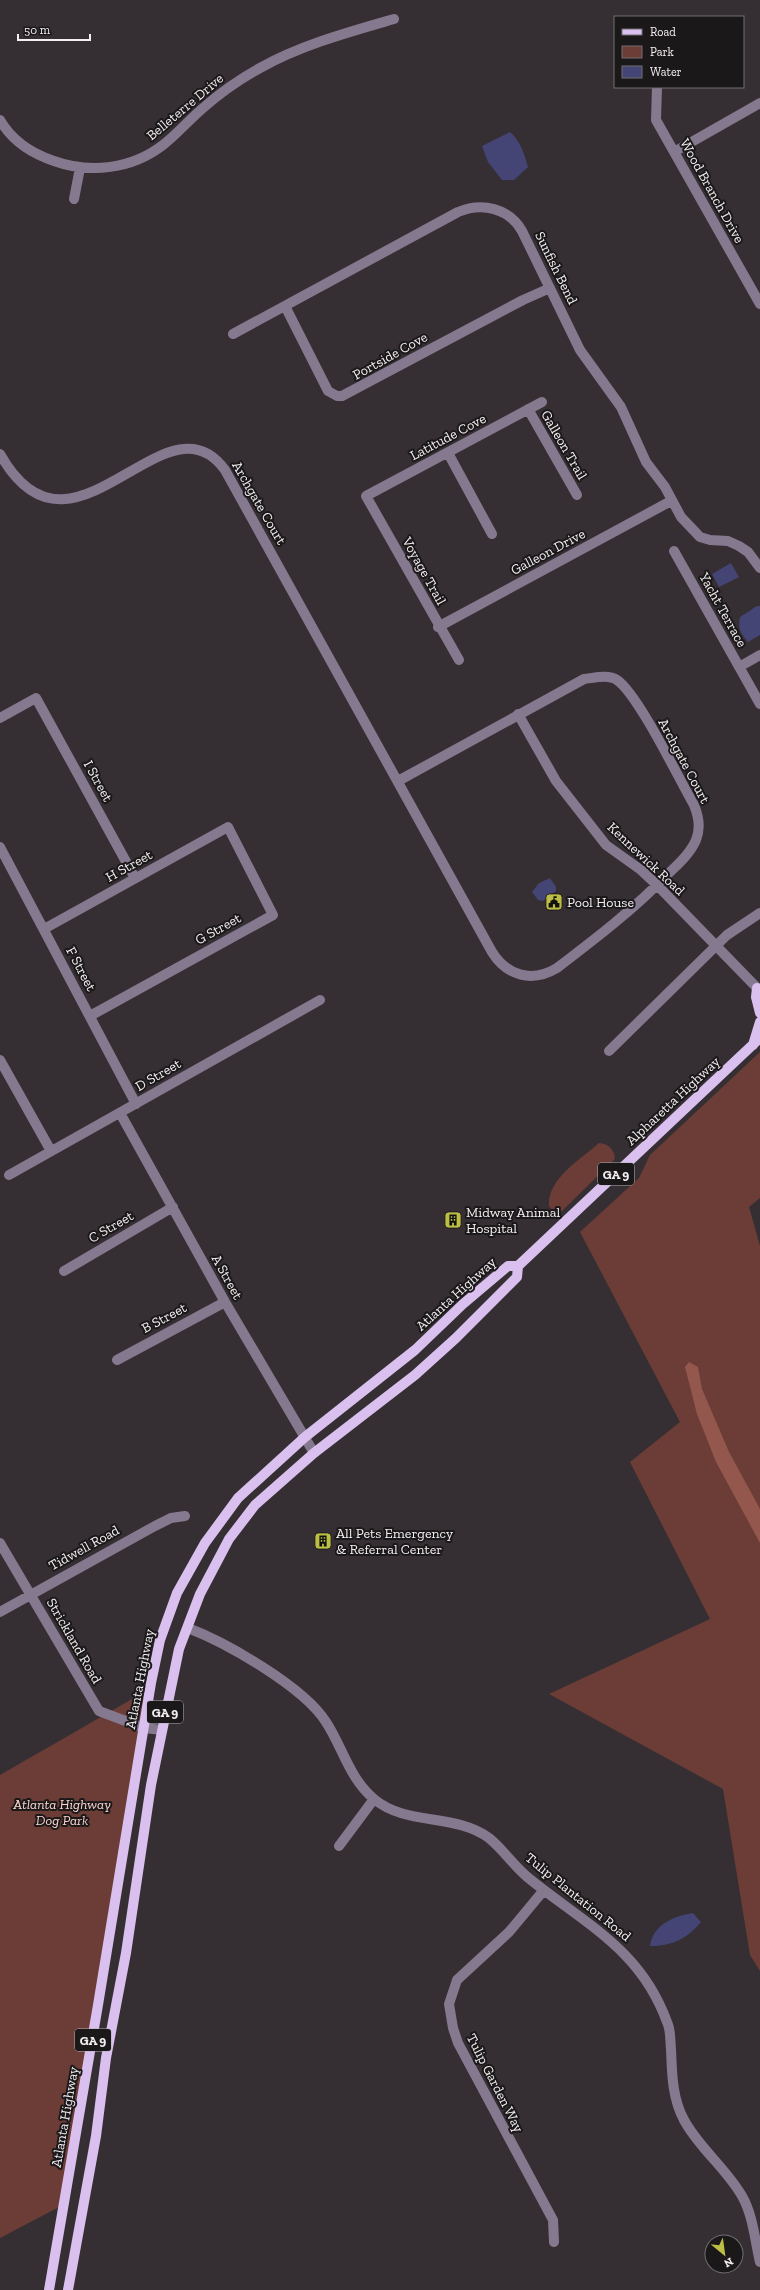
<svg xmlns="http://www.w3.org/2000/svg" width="760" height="2290" font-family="'Zilla Slab',serif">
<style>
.green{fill:#6c3d36}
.forest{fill:#93574d}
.water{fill:#444475}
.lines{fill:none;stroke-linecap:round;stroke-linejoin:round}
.minor{stroke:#85798f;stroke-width:10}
.major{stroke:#dac0ef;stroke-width:10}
.labels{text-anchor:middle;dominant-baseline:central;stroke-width:4;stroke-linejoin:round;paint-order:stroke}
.shield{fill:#1b181a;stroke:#b3aeb1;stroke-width:1}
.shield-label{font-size:13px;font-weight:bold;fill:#f4eff2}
.street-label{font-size:14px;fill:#f4eff2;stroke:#1b181a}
.poi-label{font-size:14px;fill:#f4eff2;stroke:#1b181a;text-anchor:start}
.park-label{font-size:14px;font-style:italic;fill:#fbd4cd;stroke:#1b181a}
</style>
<rect width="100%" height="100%" fill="#352f33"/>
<path class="green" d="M 760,1052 L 760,1198 L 749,1207 L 760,1246 L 760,1971 L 750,1955 L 723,1789 L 549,1694 L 710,1619 L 630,1462 L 680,1422 L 580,1232 L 639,1178 L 650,1155 Z
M 599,1143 C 608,1144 613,1148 615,1157 L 614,1160 L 566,1207 L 562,1211 L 553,1211 L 549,1206 C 547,1179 581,1159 599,1143 Z
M 146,1691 L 61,2206 L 0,2238 L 0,1775 Z"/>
<path class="forest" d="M 689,1362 L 698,1367 L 702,1389 L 729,1452 L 760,1509 L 760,1543 L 716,1462 L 697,1414 L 685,1367 Z"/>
<path class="water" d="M 510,132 C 521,142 524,153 528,167 L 514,180 L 502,180 L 488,162 L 482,146 Z
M 731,563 L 739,577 L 719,587 L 712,574 Z
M 757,606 L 760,606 L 760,635 L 748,642 C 740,633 738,629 740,617 Z
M 550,878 L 556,887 L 556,891 L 543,901 L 538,900 L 532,892 L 539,883 Z
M 693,1913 L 701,1922 C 687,1939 672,1946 650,1946 C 653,1925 673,1916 693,1913 Z"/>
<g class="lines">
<path class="minor" d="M 657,87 L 656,120 L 760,304
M 0,120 C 12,141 30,153 54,161 C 90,174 132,169 163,145 C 177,134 189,120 203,108 C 220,93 240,79 260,68 C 301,45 349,32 394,19
M 674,152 L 760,103
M 74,199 L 80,168
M 285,306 L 328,391 L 337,396 L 342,396 L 523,300 L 550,288
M 233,334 L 458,212 C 482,202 509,208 522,231 L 580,350 L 621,407 L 646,462 L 665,487 L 681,517 L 700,537 L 710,540 L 728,541 L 739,546 L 748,552 L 760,568
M 528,409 L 577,495
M 448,453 L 492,534
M 0,454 C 72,583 165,387 225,470 L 492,952 C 507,976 532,983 557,968 C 595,939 633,910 667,875 C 677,865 690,854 696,840 C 701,828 699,817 694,805 C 679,779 638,694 617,680 C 608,674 594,678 584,679 L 398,781
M 674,551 L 760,704
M 438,627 L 671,501
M 459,660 L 366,496 L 542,402
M 739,667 L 760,655
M 518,714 L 556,781 L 606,845 L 641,870 L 657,885 L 760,991
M 0,718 L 36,698 L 135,878
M 0,847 L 136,1104
M 44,929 L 228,827 L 273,915 L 90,1016
M 609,1051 L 727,935 L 760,913
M 0,1060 L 51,1151
M 120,1113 L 225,1302 L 314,1453
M 9,1175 L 320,1000
M 64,1271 L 173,1207
M 117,1360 L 225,1302
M 0,1543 L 99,1711 L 144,1728 L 162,1730
M 0,1612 L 155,1526 L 171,1518 L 185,1516
M 188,1628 C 227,1643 304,1687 326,1722 C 343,1748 349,1778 374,1799 C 406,1826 455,1813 489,1838 C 504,1850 515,1868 531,1880 C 587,1925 641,1950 667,2022 C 671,2030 670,2040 671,2049 C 672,2073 672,2098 684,2120 C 699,2148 726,2168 742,2196 C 753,2215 755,2241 760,2262
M 339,1846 L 374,1799
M 544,1890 L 509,1932 L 457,1980 L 449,2004 L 453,2028 L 458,2043 L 553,2220 L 554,2242"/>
<path class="major" d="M 757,988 L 756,997 L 760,1013
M 753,1045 L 760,1022
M 518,1266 L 760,1038
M 49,2290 L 98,2005 L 151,1683 L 160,1640 L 177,1593 L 205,1543 L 238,1498 L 305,1437 L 415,1350 L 463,1304 L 508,1266 L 518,1266
M 68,2290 L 96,2136 L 106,2058 L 126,1953 L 151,1785 L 179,1649 L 200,1594 L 229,1539 L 255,1505 L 314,1453 L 415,1375 L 456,1338 L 517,1277 L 518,1266"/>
</g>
<defs>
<g id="civic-square" transform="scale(0.9)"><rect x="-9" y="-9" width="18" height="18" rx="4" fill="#bcbf44" stroke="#1b181a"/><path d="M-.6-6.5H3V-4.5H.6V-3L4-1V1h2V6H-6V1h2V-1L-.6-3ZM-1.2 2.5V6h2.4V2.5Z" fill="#111"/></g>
<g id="building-square" transform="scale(0.9)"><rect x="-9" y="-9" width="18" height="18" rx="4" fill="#bcbf44" stroke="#1b181a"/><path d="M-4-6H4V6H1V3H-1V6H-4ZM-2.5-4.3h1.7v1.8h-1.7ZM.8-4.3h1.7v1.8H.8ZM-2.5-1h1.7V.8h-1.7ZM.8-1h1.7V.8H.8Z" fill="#111"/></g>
</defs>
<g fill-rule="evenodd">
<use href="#civic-square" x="554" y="902"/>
<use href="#building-square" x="453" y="1220"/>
<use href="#building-square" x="323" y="1541"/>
</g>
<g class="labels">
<g class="shield">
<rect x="598" y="1163" width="36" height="22" rx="3"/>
<rect x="147" y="1701" width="36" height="22" rx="3"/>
<rect x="75" y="2029" width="36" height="22" rx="3"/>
</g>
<g class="shield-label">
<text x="616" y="1174">GA 9</text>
<text x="165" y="1712">GA 9</text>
<text x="93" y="2040">GA 9</text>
</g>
<g class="street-label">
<text transform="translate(185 107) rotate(-40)">Belleterre Drive</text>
<text transform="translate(712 191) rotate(61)">Wood Branch Drive</text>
<text transform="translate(556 268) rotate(64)">Sunfish Bend</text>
<text transform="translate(390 356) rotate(-29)">Portside Cove</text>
<text transform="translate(448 437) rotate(-28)">Latitude Cove</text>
<text transform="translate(564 445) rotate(60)">Galleon Trail</text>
<text transform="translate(259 503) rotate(60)">Archgate Court</text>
<text transform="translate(548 552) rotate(-28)">Galleon Drive</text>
<text transform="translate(424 571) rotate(61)">Voyage Trail</text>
<text transform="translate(723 610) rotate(61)">Yacht Terrace</text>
<text transform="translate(684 761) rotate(62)">Archgate Court</text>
<text transform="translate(98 781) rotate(61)">I Street</text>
<text transform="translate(646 859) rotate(43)">Kennewick Road</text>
<text transform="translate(129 866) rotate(-29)">H Street</text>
<text transform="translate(218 929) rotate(-29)">G Street</text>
<text transform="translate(81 969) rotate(62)">F Street</text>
<text transform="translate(158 1075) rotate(-30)">D Street</text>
<text transform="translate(673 1101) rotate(-43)">Alpharetta Highway</text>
<text transform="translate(111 1227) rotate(-30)">C Street</text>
<text transform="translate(227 1277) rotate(61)">A Street</text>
<text transform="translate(456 1294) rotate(-42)">Atlanta Highway</text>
<text transform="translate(164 1318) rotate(-28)">B Street</text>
<text transform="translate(84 1548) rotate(-29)">Tidwell Road</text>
<text transform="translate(74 1641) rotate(60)">Strickland Road</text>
<text transform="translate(140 1679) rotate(-79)">Atlanta Highway</text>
<text transform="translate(578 1897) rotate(39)">Tulip Plantation Road</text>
<text transform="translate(495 2083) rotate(63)">Tulip Garden Way</text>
<text transform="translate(65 2117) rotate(-80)">Atlanta Highway</text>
</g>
<g class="poi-label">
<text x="567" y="902">Pool House</text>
<text x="466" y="1212">Midway Animal<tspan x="466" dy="16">Hospital</tspan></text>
<text x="336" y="1533">All Pets Emergency<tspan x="336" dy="16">&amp; Referral Center</tspan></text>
</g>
<g class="park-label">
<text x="62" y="1804">Atlanta Highway<tspan x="62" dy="16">Dog Park</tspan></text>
</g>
</g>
<rect x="614" y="16" width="130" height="72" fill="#1b181a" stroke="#726e70"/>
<rect x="622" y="29" width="20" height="6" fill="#dac0ef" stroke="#726e70"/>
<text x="650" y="36" font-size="12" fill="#f4eff2">Road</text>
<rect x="622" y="46" width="20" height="12" fill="#6c3d36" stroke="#726e70"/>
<text x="650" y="56" font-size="12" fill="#f4eff2">Park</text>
<rect x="622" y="66" width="20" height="12" fill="#444475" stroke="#726e70"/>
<text x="650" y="76" font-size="12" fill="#f4eff2">Water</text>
<g transform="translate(724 2254) rotate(151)"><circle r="19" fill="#1b181a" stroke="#726e70"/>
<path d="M0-3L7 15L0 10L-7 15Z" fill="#bcbf44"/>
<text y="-6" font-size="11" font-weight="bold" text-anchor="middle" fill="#f4eff2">N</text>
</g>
<path d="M18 34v6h72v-6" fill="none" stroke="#f4eff2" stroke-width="2"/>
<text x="24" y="34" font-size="12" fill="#f4eff2" stroke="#1b181a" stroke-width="3" paint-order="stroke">50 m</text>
</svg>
